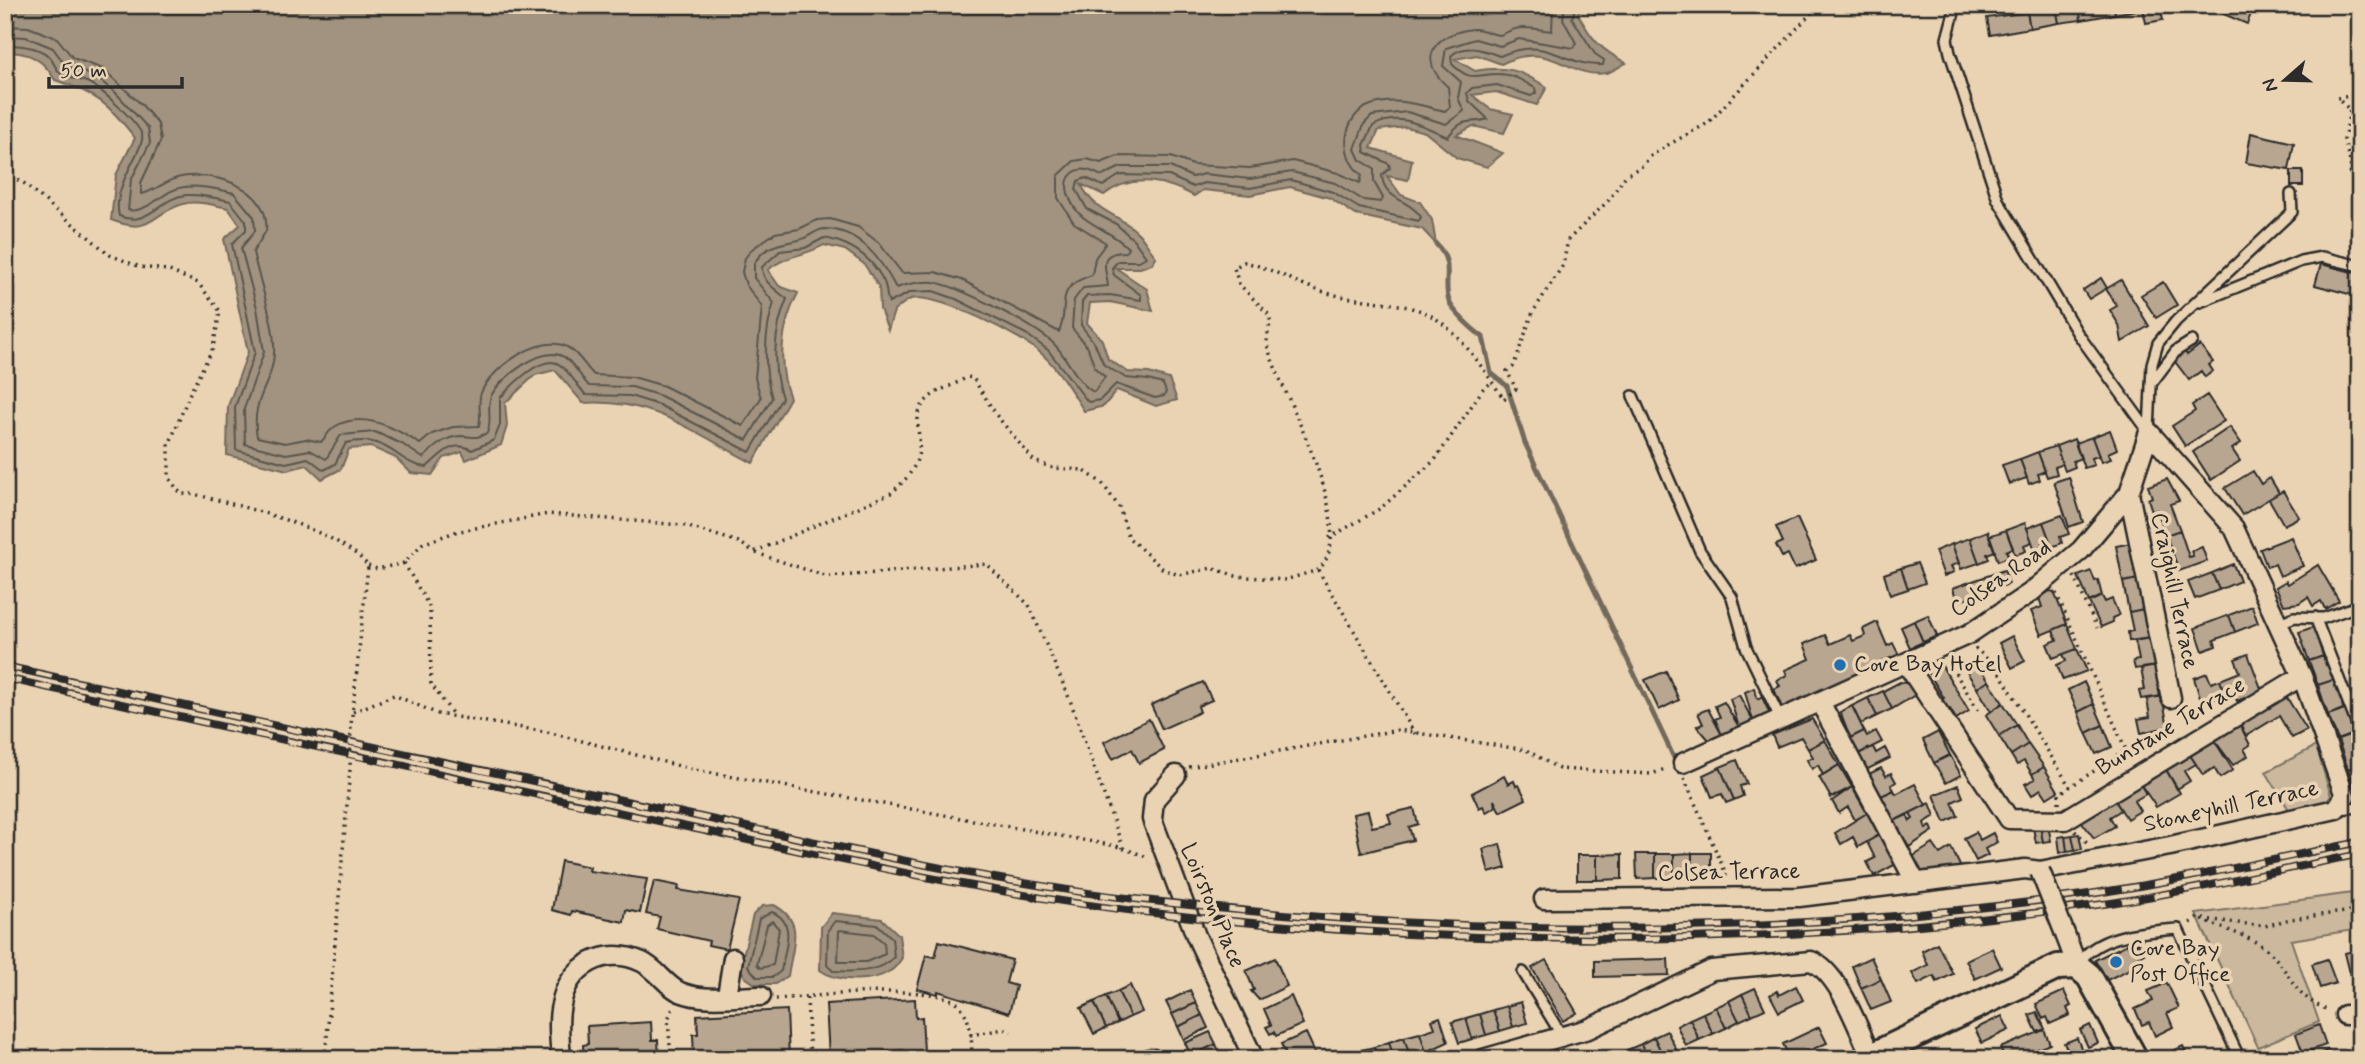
<svg xmlns="http://www.w3.org/2000/svg" width="2365" height="1064" font-family="Mynerve,sans-serif">
<style>
.green{fill:#cbb89d;stroke:#7b7264;stroke-width:2}
.water{fill:#a1937f;stroke:#72695d;stroke-width:2}
.lines{fill:none;stroke-linecap:round;stroke-linejoin:round}
.shore{stroke:#5a554d;stroke-width:2}
.stream{stroke:#72695d;stroke-width:5}
.building{fill:#b8a690;stroke:#2b2b2b;stroke-width:2}
.lane-casing{stroke:#2b2b2b;stroke-width:14}
.street-casing{stroke:#2b2b2b;stroke-width:23}
.secondary-casing{stroke:#2b2b2b;stroke-width:30}
.path{stroke:#2b2b2b;stroke-width:3.5;stroke-dasharray:2 5;stroke-linecap:butt}
.lane{stroke:#ead3b3;stroke-width:9}
.street{stroke:#ead3b3;stroke-width:18}
.secondary{stroke:#ead3b3;stroke-width:24}
.rail-casing{stroke:#2b2b2b;stroke-width:8}
.rail{stroke:#ead3b3;stroke-width:5;stroke-dasharray:16;stroke-linecap:butt}
.street-bridge-casing{stroke:#2b2b2b;stroke-width:23;stroke-linecap:butt}
.street-bridge{stroke:#ead3b3;stroke-width:18}
.poi-dot{fill:#1f6fb2;stroke:#ead3b3;stroke-width:2.5}
.labels{text-anchor:middle;dominant-baseline:central;stroke-width:7;stroke-linejoin:round;paint-order:stroke}
.street-label{font-size:23px;fill:#2b2b2b;stroke:#ead3b3}
.poi-label{font-size:23px;fill:#2b2b2b;stroke:#ead3b3;text-anchor:start}
</style>
<rect width="100%" height="100%" fill="#ead3b3"/>
<filter id="ink" filterUnits="userSpaceOnUse"><feTurbulence type="fractalNoise" baseFrequency=".0143" numOctaves="2"/><feDisplacementMap in="SourceGraphic" scale="14" xChannelSelector="R" yChannelSelector="G"/><feConvolveMatrix kernelMatrix="1 2 1 2 8 2 1 2 1" color-interpolation-filters="sRGB"/></filter>
<g filter="url(#ink)">
<path class="green" d="M 2316,746 L 2331,796 L 2323,806 L 2291,813 L 2266,772 Z
M 2360,892 L 2360,929 L 2291,940 L 2319,1022 L 2258,1047 L 2196,914 Z"/>
<path class="water" d="M 5,5 L 1584,5 L 1578,14 C 1592,40 1600,49 1626,63 C 1620,66 1612,72 1606,73 C 1569,80 1551,38 1501,64 L 1477,55 L 1455,59 L 1475,71 C 1508,65 1519,70 1547,87 L 1537,105 L 1496,92 L 1472,95 L 1490,109 L 1513,114 L 1504,133 L 1473,126 L 1456,135 L 1503,153 L 1487,167 L 1457,158 L 1425,132 L 1406,127 L 1379,130 L 1371,148 L 1412,160 L 1408,180 L 1387,176 L 1401,195 L 1420,202 L 1432,220 L 1436,244 L 1422,229 L 1356,215 L 1330,198 L 1290,187 L 1250,195 L 1203,190 L 1194,196 C 1164,180 1131,174 1104,195 L 1081,184 C 1095,214 1118,212 1139,234 C 1145,241 1150,250 1156,257 L 1152,264 L 1140,268 L 1116,268 L 1147,289 L 1153,311 L 1110,302 L 1090,303 L 1087,323 L 1102,340 L 1108,359 L 1128,372 L 1149,373 L 1169,379 L 1177,400 L 1156,406 L 1117,390 L 1104,406 L 1084,411 C 1072,392 1059,370 1043,355 C 1024,337 936,292 911,299 C 905,301 899,307 894,311 L 888,330 L 880,309 L 879,287 L 864,264 L 845,250 L 824,245 C 805,256 785,255 768,270 L 779,286 L 798,293 C 781,325 777,365 790,398 L 753,463 C 694,433 654,398 583,403 L 555,370 L 535,375 L 505,403 L 507,426 L 501,445 L 466,460 L 462,452 L 444,458 L 432,475 L 411,473 L 396,458 L 371,447 L 349,449 L 341,469 L 322,479 L 307,465 L 287,470 L 227,455 L 228,406 L 248,352 L 224,239 L 240,225 L 228,208 C 215,205 196,200 183,204 C 149,214 153,236 111,220 L 116,175 L 135,138 C 109,104 96,93 55,80 C 43,59 30,52 5,52 Z
M 774,905 C 806,922 792,946 788,976 L 775,984 L 755,984 L 745,977 L 740,968 L 753,915 L 762,906 Z
M 832,913 L 882,919 L 899,935 L 902,958 C 899,962 895,969 890,971 C 872,983 836,982 820,970 L 821,927 Z"/>
<g class="lines">
<path class="shore" d="M 5,26 L 28,27 L 57,38 L 73,58 L 103,69 L 142,105 L 158,124 L 161,140 L 141,183 L 141,194 C 154,192 167,179 181,177 C 215,171 271,188 266,231 L 253,252 C 259,281 276,325 274,353 C 273,385 250,397 257,437 L 285,443 L 306,439 L 321,442 C 326,437 329,430 336,426 C 363,410 398,429 420,444 L 432,434 L 453,427 L 479,426 C 482,415 477,404 481,393 C 491,368 540,333 567,347 C 579,353 585,367 594,375 L 633,377 L 664,386 L 743,426 L 761,398 L 755,378 L 762,307 L 746,285 L 742,272 L 745,258 L 752,249 L 775,233 L 799,229 L 817,220 L 830,219 L 858,227 L 879,243 L 902,273 L 935,272 L 962,280 L 1059,332 C 1071,305 1051,288 1092,275 L 1095,258 L 1106,243 L 1074,223 L 1058,198 L 1058,176 L 1074,161 L 1087,159 L 1101,163 L 1118,156 L 1171,157 L 1193,165 L 1250,168 L 1293,161 L 1338,173 L 1360,183 L 1362,175 C 1337,156 1343,114 1371,105 C 1397,96 1421,106 1445,111 L 1450,107 L 1448,87 C 1415,58 1435,33 1473,29 C 1483,28 1491,35 1500,35 C 1504,34 1510,30 1515,29 C 1526,26 1541,30 1552,31 L 1553,5
M 5,36 L 26,37 L 53,48 L 66,66 L 94,76 L 115,92 L 148,128 L 150,143 L 131,180 L 128,210 C 148,214 164,189 184,187 C 199,185 219,189 234,193 L 254,217 L 255,231 L 241,248 L 257,308 L 264,352 L 244,409 L 245,444 L 286,454 L 310,450 L 326,459 L 341,435 L 375,432 L 402,444 L 423,458 C 434,448 443,437 461,436 C 474,436 473,440 487,433 C 493,421 486,408 491,396 C 500,378 543,344 564,357 C 574,363 581,378 589,386 L 632,387 L 661,396 L 747,440 L 772,398 C 763,370 764,331 774,303 L 754,278 L 754,264 C 764,245 780,244 799,240 C 808,238 815,230 824,229 C 860,229 882,261 896,288 C 908,284 920,281 933,282 C 957,285 1035,326 1053,343 C 1067,356 1078,385 1094,392 L 1105,377 L 1095,368 L 1088,348 L 1072,328 L 1074,300 L 1083,288 L 1108,286 C 1106,268 1096,252 1126,252 L 1128,248 C 1115,234 1098,229 1083,217 C 1071,208 1058,181 1076,171 C 1085,167 1093,172 1102,176 L 1121,167 L 1170,167 L 1192,177 L 1204,174 L 1250,179 L 1292,172 L 1335,183 L 1363,200 L 1381,202 L 1383,198 L 1374,182 L 1374,168 L 1360,160 L 1355,149 L 1364,124 L 1372,116 L 1407,112 L 1446,124 L 1464,111 L 1458,98 L 1461,82 L 1443,66 L 1446,48 L 1475,39 L 1500,46 L 1519,39 L 1574,48 L 1576,43 L 1563,19 L 1565,5
M 5,45 C 19,45 41,46 50,58 C 55,63 56,72 63,75 C 71,79 80,79 89,83 C 101,89 138,122 142,135 C 146,148 111,186 119,216 C 148,228 159,198 186,195 C 200,194 217,198 230,201 L 246,221 L 246,230 L 232,244 L 255,352 L 235,407 L 236,450 L 286,463 L 308,458 L 324,470 L 335,464 L 346,443 C 391,433 396,465 427,467 C 441,455 452,439 472,450 L 494,440 L 500,425 L 500,398 C 510,387 543,352 560,365 C 570,372 577,386 586,395 L 630,396 L 659,405 L 750,452 L 782,398 C 771,367 774,329 787,299 C 777,290 762,283 762,267 L 780,251 L 805,248 L 824,238 C 851,243 872,257 884,282 C 887,289 886,297 889,303 L 911,292 L 933,291 L 956,299 L 1026,334 L 1048,350 L 1088,402 L 1100,400 L 1116,384 L 1155,398 L 1164,396 L 1166,392 L 1163,384 L 1148,380 L 1126,378 L 1104,365 L 1095,344 L 1081,325 L 1082,302 L 1087,296 L 1110,295 L 1141,300 L 1141,295 L 1114,275 L 1112,268 L 1118,261 L 1139,261 L 1146,257 L 1134,240 L 1116,224 L 1087,209 L 1076,189 L 1078,181 L 1086,178 L 1103,186 L 1120,175 L 1169,176 L 1193,187 L 1204,183 L 1250,188 L 1291,180 L 1333,192 L 1359,208 L 1419,221 L 1421,217 C 1411,200 1383,200 1382,175 L 1390,168 L 1389,164 L 1365,152 L 1364,145 L 1373,126 C 1399,110 1426,128 1448,137 C 1463,115 1470,125 1488,119 L 1469,101 L 1467,93 L 1472,88 L 1497,85 L 1531,96 L 1536,93 L 1535,88 C 1523,81 1513,74 1498,74 C 1476,74 1471,83 1452,64 L 1451,56 C 1465,42 1485,51 1500,56 C 1549,34 1563,67 1603,65 L 1604,60 L 1595,54 L 1572,18 L 1576,5
M 772,912 C 797,922 785,949 781,971 L 773,977 L 757,977 L 748,966 L 759,919 Z
M 772,921 L 779,929 L 773,965 L 760,968 L 757,964 L 767,925 Z
M 835,921 L 878,925 L 892,938 L 894,957 C 880,973 853,972 833,971 L 827,965 L 828,930 Z
M 839,930 L 874,934 L 884,943 L 885,954 L 866,962 L 838,962 Z"/>
<path class="stream" d="M 1436,244 C 1456,265 1442,280 1449,301 C 1453,312 1473,330 1483,337 L 1491,373 L 1507,386 L 1525,443 L 1675,760"/>
</g>
<path class="building" d="M 2079,5 L 2081,20 L 2059,23 L 2056,7 Z
M 2079,5 L 2114,5 L 2115,14 L 2081,20 Z
M 2114,5 L 2161,5 L 2154,6 L 2155,11 L 2161,11 L 2163,20 L 2146,23 L 2143,9 L 2115,14 Z
M 2224,5 L 2244,5 L 2253,9 L 2247,24 L 2221,13 Z
M 2056,7 L 2059,23 L 2030,28 L 2027,12 Z
M 2027,12 L 2030,28 L 1990,35 L 1987,18 Z
M 2251,133 L 2294,143 L 2289,170 L 2246,163 Z
M 2291,171 L 2303,171 L 2303,186 L 2291,186 Z
M 2321,264 L 2360,274 L 2360,297 L 2315,285 Z
M 2101,278 L 2107,288 L 2089,299 L 2083,290 Z
M 2121,280 L 2149,326 L 2122,342 L 2119,325 L 2110,310 L 2117,306 L 2106,289 Z
M 2163,282 L 2177,305 L 2156,318 L 2141,295 Z
M 2200,345 L 2213,362 L 2209,365 L 2213,371 L 2205,377 L 2201,371 L 2189,380 L 2173,359 L 2184,350 L 2187,355 Z
M 2207,395 L 2224,421 L 2185,446 L 2172,426 L 2195,411 L 2192,405 Z
M 2230,427 L 2241,443 L 2232,449 L 2240,461 L 2211,480 L 2193,452 Z
M 2110,430 L 2117,449 L 2108,453 L 2111,459 L 2101,462 L 2092,437 Z
M 2092,437 L 2099,456 L 2091,458 L 2094,465 L 2084,468 L 2075,443 Z
M 2074,439 L 2081,458 L 2073,461 L 2075,467 L 2065,471 L 2056,446 Z
M 2056,446 L 2062,464 L 2055,467 L 2057,474 L 2047,477 L 2038,452 Z
M 2038,452 L 2045,471 L 2038,474 L 2040,480 L 2029,484 L 2020,459 Z
M 2020,459 L 2027,478 L 2009,484 L 2002,465 Z
M 2253,471 L 2261,484 L 2270,478 L 2279,493 L 2242,515 L 2225,488 Z
M 2069,477 L 2083,522 L 2069,527 L 2054,482 Z
M 2167,479 L 2179,501 L 2170,504 L 2180,530 L 2166,535 L 2157,510 L 2152,511 L 2148,499 L 2152,497 L 2148,486 Z
M 2283,491 L 2299,517 L 2284,525 L 2269,499 Z
M 2062,515 L 2069,534 L 2060,537 L 2062,543 L 2052,547 L 2043,522 Z
M 1797,518 L 1816,560 L 1795,569 L 1788,554 L 1782,557 L 1776,545 L 1783,542 L 1776,527 Z
M 2043,522 L 2050,541 L 2043,543 L 2046,549 L 2036,553 L 2027,528 Z
M 2025,523 L 2032,542 L 2024,545 L 2026,551 L 2015,555 L 2006,530 Z
M 2006,530 L 2013,548 L 2006,551 L 2009,557 L 1998,561 L 1989,536 Z
M 2180,530 L 2189,557 L 2193,556 L 2191,551 L 2202,547 L 2207,561 L 2179,571 L 2166,535 Z
M 1988,531 L 1995,551 L 1987,554 L 1989,559 L 1979,563 L 1970,538 Z
M 2291,537 L 2303,566 L 2280,576 L 2275,564 L 2267,567 L 2260,549 Z
M 1970,538 L 1979,563 L 1961,569 L 1952,544 Z
M 2132,543 L 2138,579 L 2123,582 L 2116,546 Z
M 1952,544 L 1959,563 L 1951,566 L 1954,572 L 1944,576 L 1935,551 Z
M 1917,563 L 1925,583 L 1908,589 L 1901,568 Z
M 2233,564 L 2240,581 L 2219,590 L 2212,573 Z
M 2318,565 L 2339,601 L 2325,609 L 2321,601 L 2313,606 L 2308,597 L 2299,603 L 2284,605 L 2276,587 L 2286,581 L 2288,584 Z
M 1901,568 L 1908,589 L 1890,595 L 1884,574 Z
M 2004,570 L 2009,584 L 1957,602 L 1953,588 Z
M 2091,571 L 2095,581 L 2098,580 L 2102,596 L 2089,602 L 2078,576 Z
M 2212,573 L 2219,590 L 2195,599 L 2188,582 Z
M 2138,579 L 2144,609 L 2129,612 L 2123,582 Z
M 2050,591 L 2054,592 L 2067,624 L 2041,635 L 2031,611 L 2042,607 L 2039,598 Z
M 2102,596 L 2105,602 L 2112,599 L 2119,615 L 2112,618 L 2113,622 L 2101,627 L 2089,602 Z
M 2252,606 L 2258,623 L 2235,632 L 2229,615 Z
M 2144,609 L 2150,638 L 2129,641 L 2128,632 L 2133,631 L 2129,612 Z
M 1928,615 L 1937,636 L 1923,642 L 1914,621 Z
M 2229,615 L 2235,632 L 2214,640 L 2216,646 L 2203,651 L 2195,628 Z
M 1914,621 L 1923,642 L 1910,648 L 1901,627 Z
M 1877,622 L 1887,646 L 1893,643 L 1900,657 L 1782,708 L 1774,689 L 1780,686 L 1777,680 L 1787,675 L 1785,670 L 1810,659 L 1804,644 L 1825,635 L 1830,644 L 1850,635 L 1853,641 L 1865,636 L 1863,629 Z
M 2067,624 L 2077,649 L 2053,658 L 2047,644 L 2057,640 L 2053,630 Z
M 2313,627 L 2322,644 L 2319,644 L 2323,656 L 2309,661 L 2299,632 Z
M 2012,636 L 2025,661 L 2012,668 L 1999,643 Z
M 2150,638 L 2156,666 L 2135,669 L 2133,661 L 2139,660 L 2135,641 Z
M 2077,649 L 2087,671 L 2063,680 L 2057,665 L 2066,661 L 2063,654 Z
M 2248,654 L 2262,691 L 2237,701 L 2233,692 L 2225,695 L 2220,680 L 2240,672 L 2235,659 Z
M 1936,656 L 1969,711 L 1956,719 L 1950,709 L 1946,712 L 1939,701 L 1944,698 L 1923,664 Z
M 2323,656 L 2326,665 L 2330,663 L 2333,680 L 2318,685 L 2309,661 Z
M 1975,659 L 1989,681 L 1977,688 L 1963,666 Z
M 2156,666 L 2162,696 L 2141,699 L 2139,691 L 2145,690 L 2141,669 Z
M 1666,671 L 1679,700 L 1659,710 L 1645,680 Z
M 2207,673 L 2211,683 L 2220,680 L 2225,695 L 2202,704 L 2194,678 Z
M 2333,680 L 2337,692 L 2340,690 L 2343,709 L 2328,715 L 2318,685 Z
M 1989,681 L 2003,703 L 1991,711 L 1977,688 Z
M 1203,682 L 1212,700 L 1198,706 L 1200,712 L 1162,729 L 1151,705 Z
M 1900,682 L 1910,684 L 1915,695 L 1892,709 L 1883,691 Z
M 2084,682 L 2094,704 L 2078,712 L 2068,690 Z
M 1754,688 L 1758,699 L 1762,697 L 1770,714 L 1753,721 L 1745,692 Z
M 1883,691 L 1892,709 L 1877,716 L 1868,698 Z
M 2284,693 L 2307,730 L 2292,738 L 2279,716 L 2246,736 L 2238,721 Z
M 1739,695 L 1753,721 L 1739,727 L 1730,699 Z
M 2162,696 L 2168,727 L 2141,733 L 2138,719 L 2150,717 L 2147,699 Z
M 1868,698 L 1877,716 L 1861,724 L 1852,706 Z
M 1724,702 L 1739,727 L 1722,735 L 1715,719 L 1720,717 L 1715,706 Z
M 2003,703 L 2017,725 L 1999,736 L 1986,715 Z
M 2094,704 L 2103,725 L 2086,733 L 2078,712 Z
M 1852,706 L 1864,731 L 1850,738 L 1840,712 Z
M 1708,709 L 1722,735 L 1709,740 L 1697,726 L 1703,724 L 1698,713 Z
M 2345,709 L 2354,734 L 2338,740 L 2328,715 Z
M 1149,719 L 1164,750 L 1139,763 L 1132,749 L 1113,759 L 1104,742 Z
M 1812,719 L 1825,740 L 1808,749 L 1801,737 L 1777,747 L 1772,735 Z
M 2238,721 L 2250,745 L 2244,749 L 2248,756 L 2233,765 L 2212,737 Z
M 2017,725 L 2028,744 L 2011,755 L 1999,736 Z
M 2103,725 L 2112,747 L 2096,754 L 2086,733 Z
M 1864,731 L 1867,736 L 1876,731 L 1882,742 L 1858,754 L 1850,738 Z
M 1938,732 L 1950,755 L 1934,763 L 1923,740 Z
M 2352,735 L 2355,745 L 2360,744 L 2360,765 L 2348,769 L 2338,740 Z
M 2212,737 L 2233,770 L 2220,778 L 2214,768 L 2203,775 L 2188,752 Z
M 1825,740 L 1839,765 L 1823,775 L 1818,765 L 1812,769 L 1807,760 L 1813,757 L 1808,749 Z
M 2028,744 L 2044,767 L 2032,774 L 2024,761 L 2017,765 L 2011,755 Z
M 1873,747 L 1876,753 L 1885,748 L 1890,758 L 1866,770 L 1858,754 Z
M 2188,752 L 2196,764 L 2184,771 L 2190,781 L 2177,789 L 2164,766 Z
M 1950,755 L 1961,775 L 1946,783 L 1934,763 Z
M 1737,760 L 1747,784 L 1740,786 L 1743,796 L 1734,800 L 1720,767 Z
M 1839,765 L 1852,787 L 1831,798 L 1819,777 Z
M 2360,765 L 2360,802 L 2348,769 Z
M 2164,766 L 2180,793 L 2156,807 L 2139,782 Z
M 1720,767 L 1734,800 L 1726,803 L 1722,794 L 1712,797 L 1703,775 Z
M 2044,767 L 2058,791 L 2047,798 L 2041,789 L 2032,795 L 2025,784 L 2035,779 L 2032,774 Z
M 1881,768 L 1886,776 L 1891,773 L 1896,782 L 1891,785 L 1894,790 L 1879,797 L 1867,775 Z
M 1504,776 L 1508,784 L 1514,781 L 1516,786 L 1519,785 L 1526,799 L 1500,812 L 1494,800 L 1495,807 L 1486,812 L 1483,806 L 1479,808 L 1472,793 Z
M 2139,782 L 2146,794 L 2134,801 L 2140,811 L 2127,819 L 2113,797 Z
M 1915,784 L 1926,805 L 1892,822 L 1879,797 L 1894,790 L 1896,794 Z
M 1958,785 L 1963,797 L 1952,802 L 1958,816 L 1945,822 L 1934,795 Z
M 1852,787 L 1867,813 L 1855,820 L 1848,807 L 1839,813 L 1832,801 Z
M 2113,797 L 2121,810 L 2110,817 L 2115,826 L 2094,838 L 2079,818 Z
M 1930,803 L 1935,816 L 1924,823 L 1926,829 L 1931,826 L 1933,831 L 1906,849 L 1892,822 L 1907,815 L 1910,821 L 1913,819 L 1910,813 Z
M 1414,808 L 1418,824 L 1409,827 L 1413,840 L 1361,853 L 1353,814 L 1368,811 L 1372,827 L 1391,823 L 1388,814 Z
M 1867,813 L 1879,835 L 1858,847 L 1853,837 L 1841,844 L 1835,833 Z
M 2048,825 L 2051,841 L 2043,842 L 2040,826 Z
M 2040,826 L 2043,842 L 2036,843 L 2033,828 Z
M 1976,832 L 1980,840 L 1993,833 L 1997,842 L 1985,849 L 1988,855 L 1976,861 L 1964,838 Z
M 2079,834 L 2082,849 L 2075,850 L 2072,835 Z
M 1879,835 L 1896,864 L 1874,876 L 1867,862 L 1875,858 L 1867,842 Z
M 2072,835 L 2075,850 L 2067,851 L 2065,836 Z
M 2065,836 L 2067,851 L 2060,853 L 2058,837 Z
M 1500,844 L 1506,868 L 1489,873 L 1483,849 Z
M 1933,844 L 1940,854 L 1951,847 L 1962,870 L 1922,877 L 1912,857 Z
M 1692,853 L 1711,853 L 1711,878 L 1692,878 Z
M 1692,853 L 1692,878 L 1674,878 L 1674,854 Z
M 1622,854 L 1622,879 L 1597,880 L 1597,855 Z
M 1636,854 L 1655,854 L 1655,878 L 1637,879 Z
M 1655,854 L 1674,854 L 1674,878 L 1655,878 Z
M 1577,855 L 1597,855 L 1597,880 L 1577,880 Z
M 561,861 L 590,867 L 589,871 L 647,879 L 640,913 L 626,910 L 624,922 L 572,911 L 571,915 L 552,910 Z
M 654,881 L 679,886 L 678,890 L 739,900 L 727,949 L 708,945 L 709,941 L 657,929 L 660,917 L 646,914 Z
M 939,941 L 1012,960 L 1006,983 L 1016,986 L 1009,1013 L 938,991 L 938,994 L 917,989 L 926,955 L 935,957 Z
M 1937,943 L 1953,974 L 1937,982 L 1934,976 L 1918,984 L 1912,973 L 1928,965 L 1922,951 Z
M 2138,943 L 2144,954 L 2135,958 L 2138,965 L 2105,981 L 2095,960 L 2127,944 L 2129,947 Z
M 1992,948 L 2001,967 L 1975,979 L 1966,960 Z
M 2357,950 L 2360,975 L 2351,977 L 2345,953 Z
M 1871,957 L 1881,979 L 1861,988 L 1852,966 Z
M 1275,958 L 1287,986 L 1259,1000 L 1251,991 L 1254,990 L 1246,971 Z
M 1668,959 L 1669,975 L 1595,977 L 1595,961 Z
M 2327,959 L 2336,983 L 2320,988 L 2312,964 Z
M 1546,960 L 1577,1013 L 1563,1021 L 1532,968 Z
M 1881,979 L 1891,1002 L 1871,1010 L 1861,988 Z
M 2167,983 L 2179,1008 L 2167,1013 L 2173,1027 L 2155,1036 L 2149,1022 L 2142,1025 L 2135,1009 L 2153,1001 L 2148,991 Z
M 1130,985 L 1142,1012 L 1130,1017 L 1118,991 Z
M 1796,986 L 1803,1000 L 1779,1012 L 1770,995 L 1777,991 L 1779,995 Z
M 1755,988 L 1765,1009 L 1752,1015 L 1742,994 Z
M 1190,990 L 1196,1003 L 1172,1014 L 1166,1002 Z
M 1118,991 L 1130,1017 L 1118,1023 L 1106,996 Z
M 2064,991 L 2071,1006 L 2067,1008 L 2070,1015 L 2050,1024 L 2047,1017 L 2043,1019 L 2036,1004 Z
M 1742,994 L 1752,1015 L 1739,1021 L 1729,1001 Z
M 1106,996 L 1118,1023 L 1106,1028 L 1094,1002 Z
M 1291,996 L 1303,1024 L 1276,1036 L 1274,1032 L 1270,1034 L 1266,1027 L 1271,1025 L 1264,1009 Z
M 915,999 L 916,1018 L 922,1017 L 924,1051 L 903,1052 L 903,1050 L 829,1057 L 826,1004 Z
M 1729,1001 L 1739,1021 L 1726,1028 L 1716,1007 Z
M 1094,1002 L 1106,1028 L 1094,1034 L 1081,1008 Z
M 1521,1002 L 1527,1023 L 1513,1027 L 1507,1006 Z
M 1196,1003 L 1202,1015 L 1178,1027 L 1172,1014 Z
M 1507,1006 L 1513,1027 L 1500,1031 L 1493,1010 Z
M 1716,1007 L 1726,1028 L 1713,1034 L 1703,1013 Z
M 787,1010 L 789,1059 L 694,1059 L 693,1034 L 698,1034 L 697,1015 Z
M 1493,1010 L 1500,1031 L 1486,1035 L 1480,1014 Z
M 2037,1012 L 2045,1029 L 2037,1032 L 2029,1015 Z
M 1703,1013 L 1713,1034 L 1699,1040 L 1690,1019 Z
M 1480,1014 L 1486,1035 L 1472,1039 L 1466,1018 Z
M 1202,1015 L 1208,1028 L 1184,1040 L 1178,1027 Z
M 2002,1016 L 2009,1030 L 1982,1043 L 1975,1029 Z
M 1440,1017 L 1448,1042 L 1426,1052 L 1420,1033 L 1435,1028 L 1432,1020 Z
M 1466,1018 L 1472,1039 L 1459,1043 L 1452,1022 Z
M 1690,1019 L 1699,1040 L 1686,1046 L 1677,1026 Z
M 651,1022 L 652,1040 L 658,1040 L 659,1059 L 584,1059 L 583,1045 L 588,1044 L 587,1026 Z
M 2090,1025 L 2098,1043 L 2088,1047 L 2080,1030 Z
M 2319,1025 L 2326,1045 L 2303,1053 L 2296,1034 Z
M 1819,1027 L 1827,1043 L 1790,1059 L 1783,1044 Z
M 2044,1030 L 2050,1044 L 2013,1059 L 2005,1059 L 2000,1048 Z
M 1667,1031 L 1677,1051 L 1664,1058 L 1654,1037 Z
M 1210,1032 L 1216,1044 L 1191,1056 L 1185,1043 Z
M 1306,1033 L 1318,1059 L 1288,1059 L 1281,1044 Z
M 1420,1033 L 1426,1052 L 1410,1057 L 1404,1037 Z
M 1404,1037 L 1410,1057 L 1394,1059 L 1389,1042 Z
M 1654,1037 L 1664,1058 L 1662,1059 L 1648,1059 L 1641,1044 Z
M 2077,1038 L 2083,1053 L 2073,1059 L 2045,1059 L 2067,1049 L 2064,1043 Z
M 1389,1042 L 1394,1059 L 1377,1059 L 1374,1047 Z
M 1216,1044 L 1221,1057 L 1193,1059 L 1191,1056 Z
M 1641,1044 L 1648,1059 L 1631,1059 L 1627,1050 Z
M 2183,1046 L 2189,1059 L 2167,1059 L 2165,1055 Z
M 1374,1047 L 1377,1059 L 1360,1059 L 1358,1051 Z
M 1627,1050 L 1631,1059 L 1604,1057 L 1612,1052 L 1614,1057 Z
M 2328,1050 L 2335,1059 L 2314,1059 L 2313,1057 Z
M 1601,1052 L 1604,1059 L 1580,1059 L 1592,1056 Z
M 1930,1052 L 1946,1055 L 1945,1059 L 1929,1059 Z"/>
<g class="lines">
<g class="lane-casing">
<path id="lane" d="M 1956,5 L 1947,39 L 1950,53 L 1998,200 L 2078,334 L 2149,432
M 2200,302 L 2301,261 L 2322,257 L 2360,266
M 2151,384 L 2176,351 L 2192,341
M 1633,396 L 1700,551 L 1732,597 L 1746,647 L 1781,720
M 2149,432 L 2152,364 L 2158,343 L 2176,321 L 2292,212 L 2291,194
M 2315,617 L 2360,733
M 2280,623 L 2294,617 L 2324,618 L 2360,605
M 2338,809 L 2360,807
M 2078,965 C 2096,933 2146,932 2178,929 L 2240,1059
M 1523,972 L 1562,1036"/>
</g>
<g class="street-casing">
<path id="street" d="M 2129,493 L 2171,698
M 1906,663 L 2009,819 L 2065,820 L 2302,676
M 1820,702 L 1916,883
M 1683,763 L 1969,634 L 2030,593 L 2081,550 L 2129,493 L 2149,432
M 1176,775 L 1154,800 L 1152,819 L 1196,936 L 1254,1059
M 1544,899 L 1799,897 L 2025,869 L 2040,871 L 2170,846 L 2336,809 L 2345,796 L 2302,676 L 2234,528 L 2149,432
M 2065,934 L 2077,966
M 727,996 L 733,958
M 2345,1015 L 2360,1015
M 561,1059 C 560,1042 557,1021 561,1005 C 568,965 606,945 642,962 C 657,969 665,985 680,992 C 705,1002 734,996 761,996
M 1148,1059 L 1153,1059
M 1483,1059 L 1588,1029 L 1712,970 L 1811,961 C 1839,972 1858,1029 1871,1056"/>
</g>
<g class="secondary-casing">
<path id="secondary" d="M 1865,1059 L 2058,967 L 2077,966 L 2089,976 L 2135,1059"/>
</g>
<path class="path" d="M 2360,95 L 2337,98 L 2350,110 L 2344,140 L 2351,165 L 2349,172 L 2360,186
M 5,173 L 25,184 L 110,255 L 140,267 L 167,270 L 198,283 L 220,311 L 213,348 L 190,393 L 169,445 L 169,478 L 181,494 L 194,494 C 239,506 340,529 368,566 L 351,725 L 350,769 L 325,1059
M 1329,538 L 1381,508 L 1435,460 L 1483,389 L 1491,383
M 756,553 L 828,577 L 986,564 L 1029,605 L 1070,700 L 1123,848
M 404,563 L 430,608 L 431,684 L 454,716
M 368,566 L 377,569 L 404,563 L 422,544 L 455,532 L 548,514 L 682,525 L 739,542 L 754,552 L 891,493 C 908,479 922,462 919,438 C 918,427 916,415 922,406 C 933,389 953,387 967,377 L 973,378 L 997,416 L 1034,461 L 1053,468 L 1083,470 L 1102,483 L 1119,507 L 1129,538 L 1163,569 L 1179,575 L 1212,568 L 1236,576 L 1285,580 L 1318,570 C 1363,529 1282,396 1268,348 C 1265,337 1271,327 1270,316 L 1239,284 L 1234,268 L 1244,262 C 1272,268 1297,284 1324,292 C 1354,301 1385,300 1415,309 C 1453,319 1482,368 1504,399 L 1516,389 L 1507,371 L 1513,367 L 1533,312 L 1563,265 L 1568,240 L 1608,201 L 1626,175 L 1644,165 L 1649,157 L 1668,145 L 1708,123 L 1819,5
M 1318,570 L 1415,734
M 2074,576 L 2097,628
M 2056,593 L 2126,750 L 2059,794 L 2059,803
M 1975,648 L 1996,667 L 2070,787
M 1948,661 L 1978,710
M 353,712 L 394,695 L 438,714 L 547,732 L 695,770 L 1116,846 L 1148,857
M 1189,767 L 1398,730 L 1526,750 L 1559,769 L 1652,774 L 1667,768
M 1684,778 L 1726,874 L 1725,880
M 2075,831 L 2090,845
M 2203,919 L 2265,926 L 2290,919 L 2360,910
M 2190,923 L 2198,918 C 2217,927 2241,933 2259,944 C 2291,964 2288,996 2329,1010
M 807,998 L 810,1059
M 776,999 C 813,997 930,982 957,1003 C 971,1015 973,1042 971,1059
M 970,1035 L 1004,1029 L 1011,1032
M 671,1059 L 668,1019 L 674,1006"/>
<use href="#lane" class="lane"/>
<use href="#street" class="street"/>
<use href="#secondary" class="secondary"/>
<g class="rail-casing">
<path id="rail" d="M 5,666 C 235,717 466,768 696,816 C 844,848 994,883 1144,900 C 1456,937 1778,939 2089,894 C 2180,881 2270,860 2360,842
M 5,678 C 235,730 466,780 696,829 C 844,860 994,895 1144,912 C 1457,948 1777,949 2089,906 C 2180,894 2270,872 2360,854"/>
</g>
<use href="#rail" class="rail"/>
<g class="street-bridge-casing">
<path id="street-bridge" d="M 2040,871 L 2065,934"/>
</g>
<use href="#street-bridge" class="street-bridge"/>
</g>
</g>
<g class="poi-dot">
<circle cx="1840" cy="665" r="7"/>
<circle cx="2116" cy="962" r="7"/>
</g>
<g class="labels">
<g class="street-label">
<text transform="translate(2001 579) rotate(-35)">Colsea Road</text>
<text transform="translate(2174 591) rotate(78)">Craighill Terrace</text>
<text transform="translate(2171 727) rotate(-31)">Bunstane Terrace</text>
<text transform="translate(2231 807) rotate(-12)">Stoneyhill Terrace</text>
<text transform="translate(1729 873) rotate(-1)">Colsea Terrace</text>
<text transform="translate(1212 906) rotate(67)">Loirston Place</text>
</g>
<g class="poi-label">
<text x="1854" y="665">Cove Bay Hotel</text>
<text x="2130" y="949">Cove Bay<tspan x="2130" dy="26">Post Office</tspan></text>
</g>
</g>
<rect width="2365" height="1064" fill="none" stroke="#ead3b3" stroke-width="28"/>
<rect x="14" y="14" width="2337" height="1036" fill="none" stroke="#2b2b2b" stroke-width="2.5" filter="url(#ink)"/>
<g transform="translate(2285 80) rotate(250)" stroke="#ead3b3" stroke-width="5" paint-order="stroke">
<path d="M0-5L12 26L0 18L-12 26Z" fill="#2b2b2b"/>
<text y="-10" font-size="19" font-weight="bold" text-anchor="middle" fill="#2b2b2b">N</text>
</g>
<path d="M49 77v10h133v-10" fill="none" stroke="#2b2b2b" stroke-width="3.5"/>
<text x="60" y="77" font-size="21" fill="#2b2b2b" stroke="#ead3b3" stroke-width="5" paint-order="stroke">50 m</text>
</svg>
